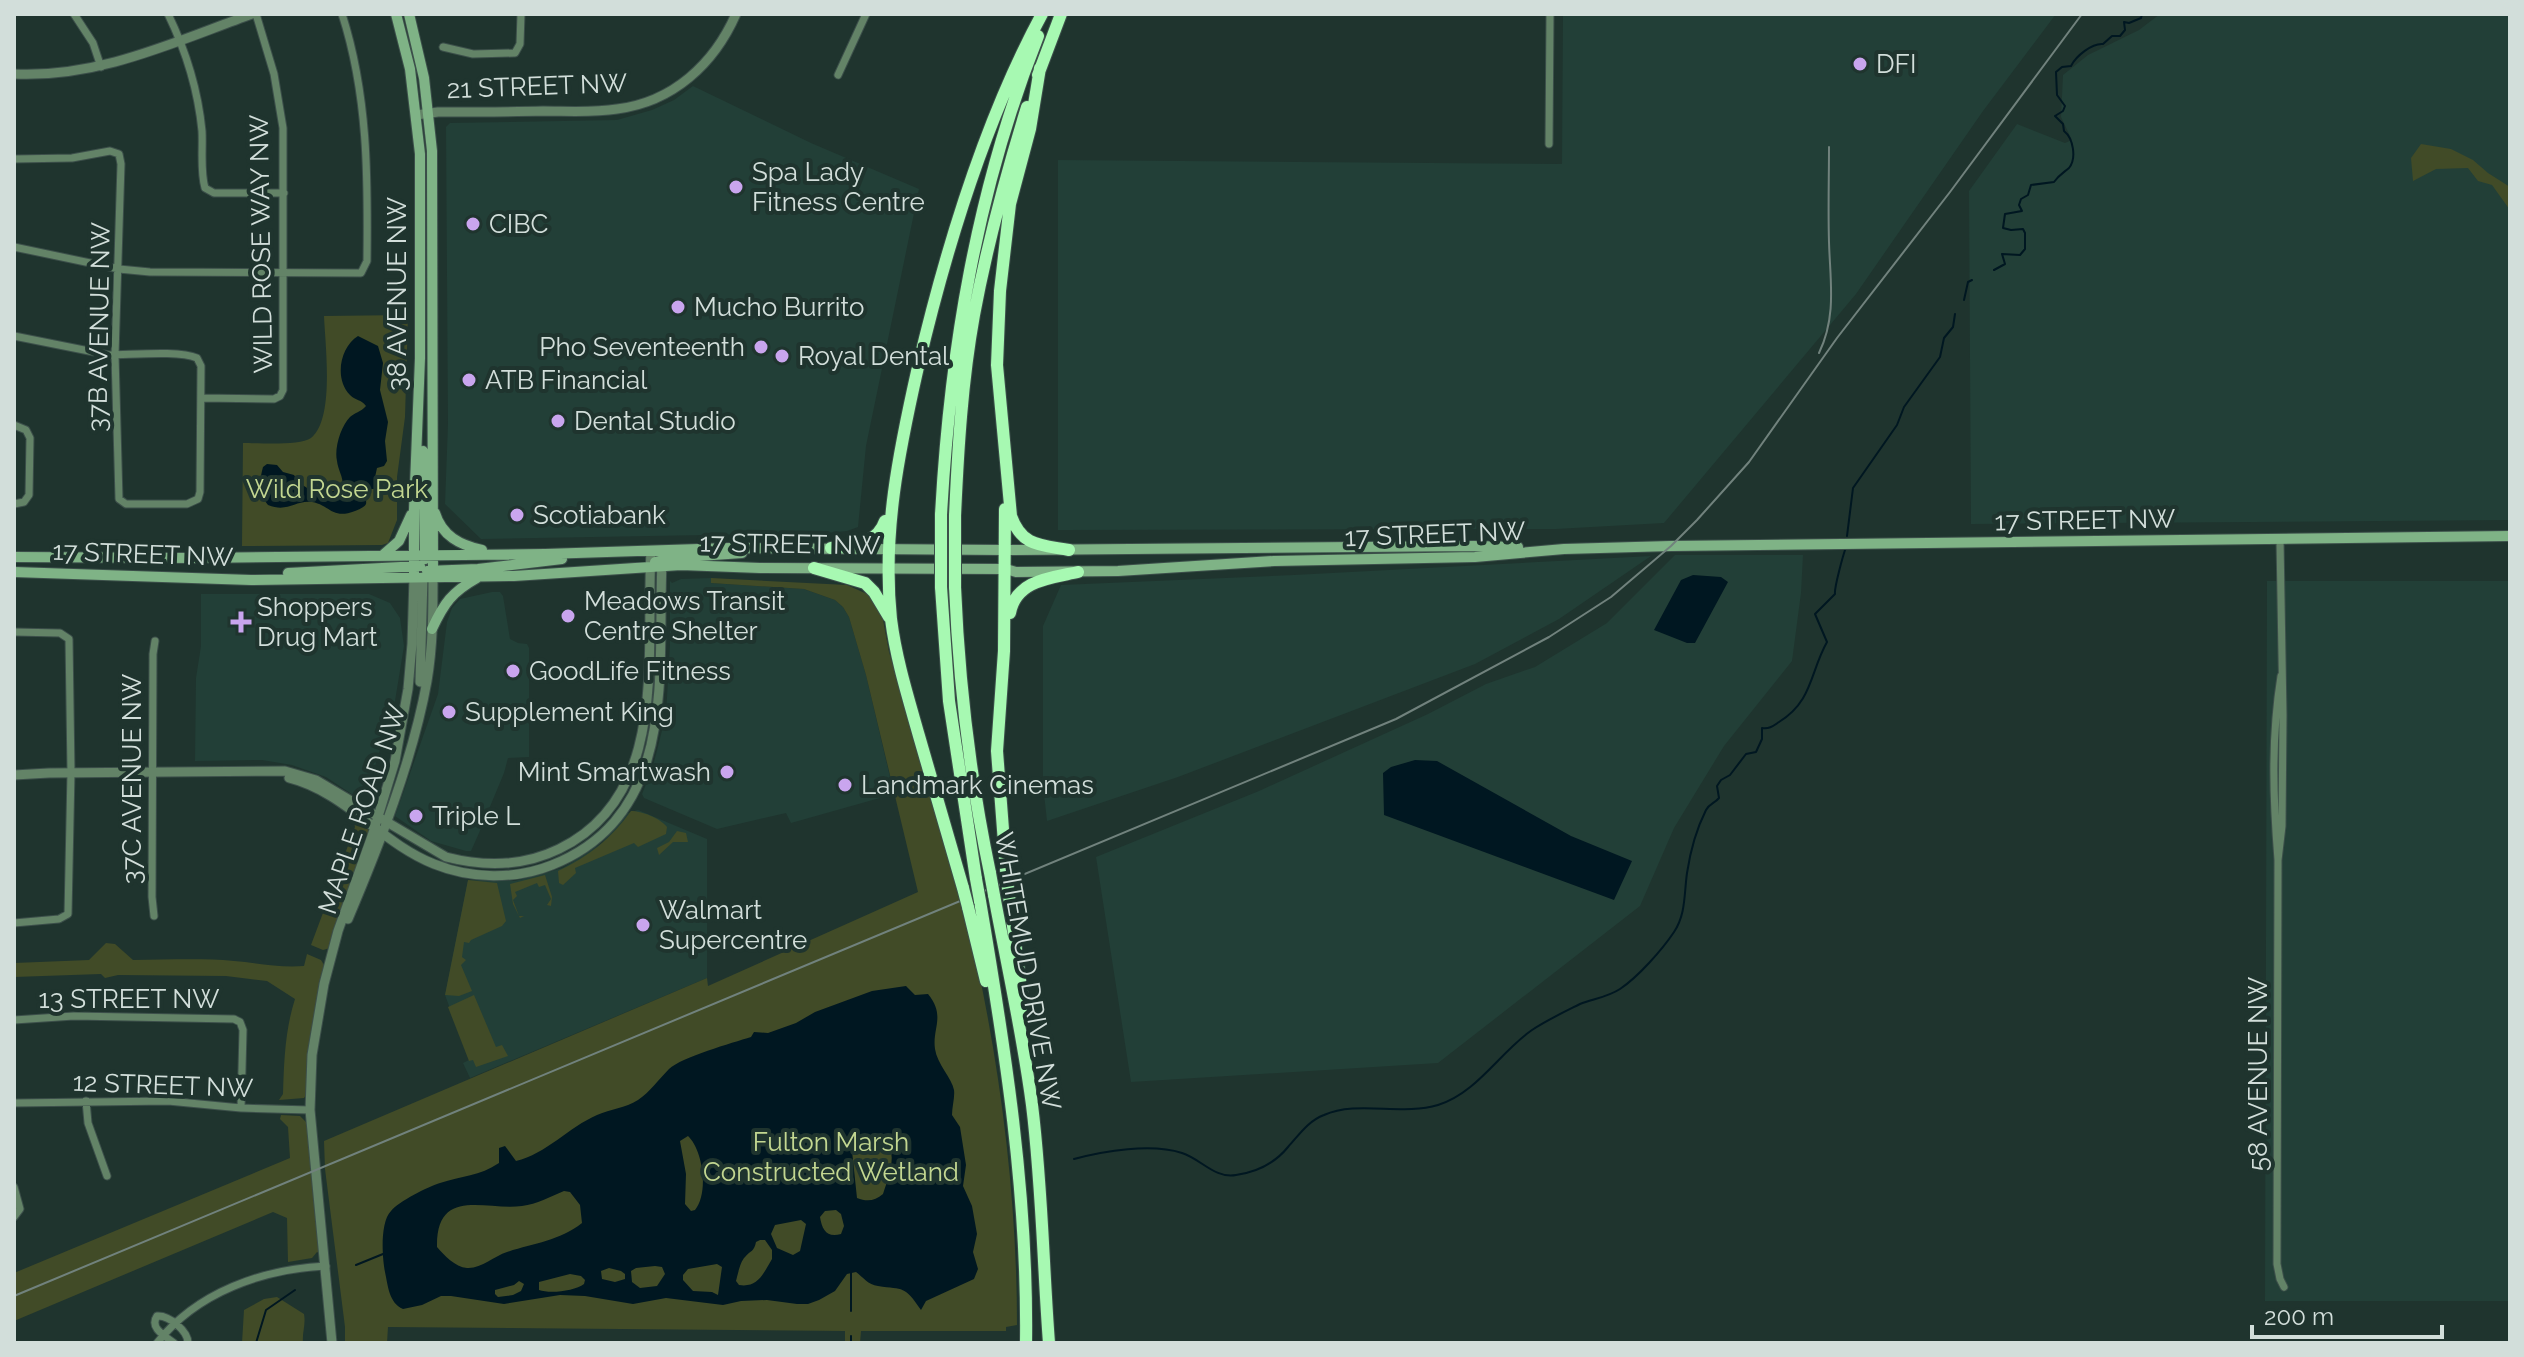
<svg xmlns="http://www.w3.org/2000/svg" width="2524" height="1357" font-family="Raleway,sans-serif">
<style>
.built{fill:#223f37}
.green{fill:#414b27}
.water{fill:#001721;fill-rule:evenodd}
.lines{fill:none;stroke-linecap:round;stroke-linejoin:round}
.stream{stroke:#001721;stroke-width:2}
.minor-casing{stroke:#3c4f4a;stroke-width:9}
.tertiary-casing{stroke:#3c4f4a;stroke-width:11}
.secondary-casing{stroke:#3c4f4a;stroke-width:12}
.motorway-casing{stroke:#3c4f4a;stroke-width:14}
.minor{stroke:#638367;stroke-width:7}
.tertiary{stroke:#638367;stroke-width:9}
.secondary{stroke:#7fb386;stroke-width:10}
.motorway{stroke:#a7f9b2;stroke-width:12}
.rail{stroke:#71827d;stroke-width:2}
.motorway-bridge-casing{stroke:#3c4f4a;stroke-width:14;stroke-linecap:butt}
.motorway-bridge{stroke:#a7f9b2;stroke-width:12}
.poi-dot{fill:#c9a5ee;stroke:#1f342e;stroke-width:3}
.labels{text-anchor:middle;dominant-baseline:central;stroke-width:8;stroke-linejoin:round;paint-order:stroke}
.poi-label{font-size:26px;fill:#d2deda;stroke:#1f342e;text-anchor:start}
.street-label{font-size:26px;fill:#d2deda;stroke:#1f342e}
.park-label{font-size:26px;fill:#c3d791;stroke:#1f342e}
</style>
<rect width="100%" height="100%" fill="#1f342e"/>
<path class="built" d="M 1563,14 L 2056,14 L 1983,111 L 1856,294 L 1664,523 L 1556,529 L 1058,530 L 1058,160 L 1562,164 Z
M 2160,14 L 2510,14 L 2510,520 L 1971,524 L 1969,191 L 2017,124 L 2065,143 L 2072,140 L 2061,117 L 2063,75 L 2088,55 L 2139,30 Z
M 693,86 L 811,143 L 919,189 L 866,446 L 858,527 L 847,531 L 826,533 L 481,539 L 445,504 L 448,424 L 446,127 L 450,123 L 617,120 L 652,110 L 674,100 Z
M 1675,555 L 1803,555 L 1801,593 L 1792,661 L 1724,746 L 1674,828 L 1640,906 L 1438,1063 L 1131,1082 L 1096,857 L 1259,791 L 1428,714 L 1486,684 L 1535,667 L 1607,623 Z
M 1651,556 L 1559,619 L 1475,664 L 1178,777 L 1047,821 L 1043,785 L 1043,626 L 1061,585 L 1294,575 Z
M 711,578 L 711,583 L 804,589 L 835,600 L 843,607 L 849,617 L 866,675 L 894,794 L 791,823 L 786,813 L 717,829 L 644,798 L 642,794 L 652,770 L 666,715 L 670,644 L 670,581 L 672,583 L 681,579 Z
M 2267,581 L 2510,581 L 2510,1301 L 2265,1301 Z
M 492,592 L 500,592 L 503,596 L 510,639 L 518,643 L 527,644 L 529,648 L 529,757 L 508,758 L 504,773 L 479,833 L 471,851 L 466,851 L 431,841 L 395,816 L 438,694 L 447,622 L 452,608 L 460,599 Z
M 201,594 L 369,594 L 390,603 L 400,618 L 404,646 L 395,701 L 368,789 L 353,795 L 326,777 L 292,765 L 262,760 L 195,761 L 196,678 L 201,646 Z
M 638,810 L 707,839 L 707,978 L 470,1078 L 463,1063 L 469,1060 L 445,995 L 468,880 L 515,881 L 563,868 L 602,843 L 628,813 Z"/>
<path class="green" d="M 2421,144 L 2451,149 L 2473,160 L 2488,173 L 2510,187 L 2510,210 L 2492,185 L 2478,181 L 2468,168 L 2436,169 L 2413,181 L 2411,158 Z
M 408,315 L 405,417 L 397,477 L 397,520 L 388,543 L 382,545 L 242,546 L 243,443 C 259,443 300,446 311,438 C 335,419 325,344 324,316 Z
M 711,578 L 847,585 L 867,594 L 869,591 L 881,609 L 889,652 C 917,743 947,834 969,927 C 999,1057 1017,1191 1017,1325 L 1006,1327 L 1006,1331 L 861,1331 L 860,1343 L 845,1343 L 845,1331 L 388,1327 L 387,1343 L 345,1343 L 345,1327 L 325,1169 L 324,1141 L 707,978 L 708,986 L 918,892 L 866,675 L 849,617 L 843,607 L 835,600 L 804,589 L 711,583 Z
M 631,811 C 642,811 660,818 667,827 L 666,834 L 638,847 L 634,843 L 575,868 L 576,873 L 563,885 L 559,883 L 558,871 C 588,857 612,838 631,811 Z
M 353,818 L 370,831 L 330,948 L 323,950 L 311,945 L 355,827 Z
M 677,831 L 686,833 L 688,842 L 673,842 L 659,855 L 657,848 L 669,842 Z
M 545,875 L 552,897 L 551,906 L 547,905 L 551,899 L 545,885 L 539,887 L 537,883 L 515,892 L 517,896 L 513,900 L 519,916 L 524,916 L 520,918 L 513,904 L 510,884 Z
M 468,880 L 497,883 L 506,921 L 502,926 L 471,940 L 469,943 L 464,942 L 462,957 L 466,960 L 461,965 L 472,991 L 459,996 L 445,995 Z
M 106,943 L 115,944 L 133,960 C 166,960 201,958 234,961 C 258,963 280,968 304,966 L 307,954 L 321,960 L 324,965 L 310,1037 L 307,1094 L 304,1098 L 279,1100 L 283,1094 C 284,1062 285,1030 295,999 L 267,981 L 226,976 L 118,975 L 105,978 L 101,974 L 14,977 L 14,963 L 89,960 Z
M 474,995 L 496,1047 L 502,1045 L 508,1056 L 476,1067 L 473,1060 L 469,1061 L 448,1007 Z
M 281,1115 L 300,1116 L 307,1123 L 319,1253 L 317,1252 L 312,1258 L 288,1262 L 287,1218 L 273,1212 L 14,1321 L 14,1273 L 290,1158 L 288,1127 L 280,1119 Z
M 277,1297 L 304,1314 C 306,1325 302,1332 303,1343 L 242,1343 L 244,1310 L 264,1299 Z"/>
<path class="water" d="M 358,336 L 378,346 L 383,363 L 380,390 L 388,422 L 385,441 L 387,461 L 384,466 L 377,468 L 374,482 L 379,486 L 378,489 L 372,489 L 365,492 C 364,496 367,500 366,504 C 365,507 358,510 355,511 C 332,520 330,505 312,502 C 295,500 288,513 268,505 C 259,494 259,481 263,467 L 267,464 L 277,465 L 283,472 L 294,475 C 303,492 328,498 343,486 C 343,476 338,470 337,461 C 334,448 341,426 350,417 C 354,413 361,412 366,406 C 361,399 356,401 350,395 C 334,379 340,347 358,336 Z
M 1693,575 L 1721,577 L 1728,582 L 1695,643 L 1687,643 L 1654,630 L 1681,580 Z
M 1415,760 L 1437,761 L 1571,836 L 1632,861 L 1614,900 L 1384,815 L 1383,773 L 1391,767 Z
M 906,986 L 915,995 L 928,994 C 946,1016 932,1028 935,1049 C 937,1064 952,1078 954,1090 C 955,1097 952,1107 952,1115 L 960,1127 L 966,1165 L 963,1186 L 972,1206 L 977,1234 L 973,1252 L 978,1269 L 974,1279 L 926,1301 L 921,1310 C 904,1285 904,1290 878,1286 C 868,1285 863,1277 856,1272 L 847,1274 L 835,1291 L 819,1300 L 808,1304 L 797,1304 L 767,1300 L 741,1301 L 723,1305 L 666,1298 L 633,1304 L 585,1296 L 560,1295 L 504,1304 L 451,1296 L 441,1296 L 422,1305 L 403,1309 C 389,1303 388,1286 385,1272 C 382,1257 380,1222 391,1211 C 398,1202 429,1186 440,1183 C 461,1176 480,1176 499,1163 L 499,1148 L 505,1146 L 516,1161 C 546,1154 569,1127 597,1115 C 611,1109 625,1108 638,1100 C 650,1092 659,1079 669,1069 C 682,1057 732,1043 751,1037 L 754,1032 L 768,1033 L 796,1023 L 815,1012 L 872,991 ZM 865,1135 C 903,1136 892,1168 883,1194 C 875,1201 867,1202 857,1198 L 852,1151 L 856,1140 ZM 688,1136 C 703,1150 709,1193 695,1210 L 691,1211 L 685,1204 L 686,1174 L 680,1141 ZM 564,1191 L 570,1192 L 580,1205 L 582,1223 C 559,1241 534,1243 507,1252 C 494,1256 481,1269 467,1268 C 455,1267 444,1255 437,1247 C 436,1186 486,1211 522,1206 C 537,1204 550,1197 564,1191 ZM 836,1210 L 841,1214 L 844,1226 L 841,1234 C 827,1238 822,1230 820,1217 L 825,1211 ZM 801,1220 L 806,1224 L 800,1251 L 793,1255 L 777,1248 L 771,1234 L 775,1225 ZM 760,1240 L 765,1240 L 772,1250 L 772,1259 C 763,1274 758,1288 739,1285 L 736,1281 C 738,1274 740,1262 745,1257 C 751,1250 754,1252 756,1242 ZM 717,1264 L 722,1267 L 718,1295 L 712,1292 L 693,1291 L 683,1280 L 683,1275 L 688,1269 ZM 655,1266 L 662,1267 L 665,1274 L 657,1286 L 640,1288 L 632,1282 L 631,1271 L 636,1268 ZM 609,1268 L 621,1271 L 625,1274 L 625,1279 L 615,1282 L 602,1279 L 601,1271 ZM 570,1274 L 581,1276 L 585,1280 L 584,1284 C 575,1291 550,1294 539,1290 L 539,1282 ZM 519,1281 L 524,1284 L 521,1291 L 513,1295 L 498,1297 L 495,1294 L 495,1290 L 514,1285 Z"/>
<g class="lines">
<path class="stream" d="M 1994,270 L 2005,264 L 2002,254 L 2020,255 L 2025,249 L 2025,233 L 2023,229 L 2011,230 L 2003,228 L 2005,214 L 2022,211 L 2019,205 L 2021,199 L 2028,195 L 2031,185 L 2054,182 C 2059,175 2063,173 2069,168 C 2077,158 2073,138 2064,131 L 2063,124 L 2055,116 L 2063,111 L 2065,106 L 2057,95 L 2056,72 L 2062,67 L 2071,66 C 2076,56 2092,43 2103,44 L 2112,36 L 2120,36 L 2125,30 L 2124,22 L 2129,23 L 2141,18 L 2142,14
M 1964,300 L 1968,282 L 1972,280
M 1847,536 L 1853,488 L 1897,425 L 1904,407 L 1940,357 L 1944,338 L 1953,327 L 1955,314
M 1074,1159 C 1104,1151 1151,1143 1182,1153 C 1201,1159 1215,1179 1236,1175 C 1257,1172 1275,1163 1288,1147 C 1299,1135 1308,1121 1324,1115 C 1357,1100 1402,1116 1438,1105 C 1477,1093 1500,1052 1532,1030 C 1547,1020 1564,1012 1580,1004 C 1593,999 1608,997 1620,989 C 1638,977 1662,950 1674,932 C 1686,914 1684,894 1687,873 C 1690,853 1697,828 1706,810 C 1710,803 1714,804 1719,798 L 1717,786 L 1721,780 L 1730,775 L 1746,754 L 1756,752 L 1762,739 L 1762,728 C 1770,729 1773,726 1779,722 C 1813,701 1810,672 1827,642 L 1815,614 L 1835,594 C 1834,588 1843,556 1845,550
M 356,1265 L 383,1254
M 851,1311 L 851,1273
M 851,1336 L 851,1343
M 256,1343 L 266,1310 L 295,1290"/>
<g class="minor-casing">
<path id="minor" d="M 74,14 L 93,43 L 101,67
M 168,14 C 186,51 198,90 202,131 C 203,149 200,171 205,188 L 214,193 L 284,193
M 443,47 L 473,54 L 515,53 L 520,44 L 521,14
M 838,75 L 866,14
M 1549,144 L 1550,14
M 14,159 L 72,158 L 110,151 L 119,154 L 121,164 L 115,355 L 119,499 L 126,504 L 187,504 L 198,499 L 200,492 L 201,366 L 197,358 C 179,350 131,355 109,355 L 14,336
M 14,247 L 119,269 L 150,272 L 361,273 L 367,261 C 368,177 368,95 342,14
M 201,398 L 274,399 L 280,396 L 283,390 L 283,128 L 274,74 L 256,14
M 14,425 L 26,430 L 30,438 L 29,495 L 24,502 L 14,504
M 2280,540 L 2283,715 L 2282,826 L 2278,860 C 2273,798 2271,738 2281,676
M 14,632 L 60,633 L 69,639 L 71,772 L 68,914 L 59,919 L 14,923
M 2278,860 L 2277,1264 L 2280,1279 L 2284,1287
M 154,916 L 152,897 L 153,654 L 155,641
M 14,1020 L 74,1016 L 234,1019 L 240,1022 L 243,1030 L 241,1108
M 86,1101 L 88,1123 L 107,1176
M 14,1103 L 168,1101 L 241,1108 L 310,1110
M 14,1187 L 20,1209 L 14,1217
M 157,1343 C 197,1292 263,1269 326,1266
M 174,1343 C 165,1336 149,1328 157,1316 C 169,1315 188,1331 188,1343"/>
</g>
<g class="tertiary-casing">
<path id="tertiary" d="M 14,74 C 99,78 174,42 252,14
M 416,115 L 438,112 C 473,112 508,112 543,111 C 567,111 592,113 617,109 C 673,102 714,64 736,14
M 420,682 L 423,577
M 14,775 L 49,773 L 285,771 L 316,780 L 446,857 C 485,867 522,867 559,849 C 671,795 645,652 651,551
M 289,778 C 345,792 381,843 434,864 C 471,879 515,880 552,865 C 680,814 657,671 662,562
M 348,919 C 379,846 413,759 427,681 C 433,646 433,611 433,577
M 332,1343 L 310,1110 L 312,1055 L 324,984 L 338,931 L 373,833 L 395,761 L 408,689 L 412,644 L 414,577"/>
</g>
<g class="secondary-casing">
<path id="secondary" d="M 396,14 L 410,69 L 420,154 L 420,358 L 414,510 L 414,577
M 409,14 L 424,78 L 432,151 L 433,577
M 423,451 L 425,559
M 435,513 C 442,536 460,545 482,550
M 383,555 L 399,541 L 411,515
M 14,557 L 194,558 L 545,554 L 730,548 L 1006,550 L 1474,546 L 1518,547
M 655,562 L 671,558 L 742,553
M 427,571 L 478,569 L 562,559
M 14,572 L 251,580 L 514,576 L 681,565 L 760,568 L 1006,569 L 1016,572 L 1118,571 L 1274,561 L 1475,557 L 1564,549 L 1671,546 L 2510,536
M 288,573 L 420,566
M 432,629 C 444,603 452,592 477,578"/>
</g>
<g class="motorway-casing">
<path id="motorway" d="M 1040,68 L 1030,129 L 1010,204 L 1000,291 L 997,365 L 1011,516 C 1022,547 1041,545 1069,550
M 1038,75 L 1061,14
M 1005,509 L 1004,651 L 997,751 L 1006,869
M 941,515 C 950,350 977,189 1038,36
M 955,516 C 958,449 962,381 974,315 C 987,245 1006,175 1027,107
M 831,548 C 853,545 877,545 885,521
M 814,568 L 865,583 L 874,592 L 889,617
M 941,587 L 949,701 L 976,879
M 955,587 C 959,683 970,778 990,873
M 1010,613 C 1016,580 1051,578 1078,572
M 963,888 C 948,837 934,787 919,736 C 908,697 896,659 891,619 C 882,533 899,451 918,367 C 946,248 984,122 1042,14
M 1008,888 L 1025,1018
M 994,895 C 1007,965 1023,1035 1032,1105 C 1042,1185 1043,1264 1049,1343
M 980,901 C 1005,1048 1028,1193 1026,1343
M 968,907 L 986,981"/>
</g>
<use href="#minor" class="minor"/>
<use href="#tertiary" class="tertiary"/>
<use href="#secondary" class="secondary"/>
<use href="#motorway" class="motorway"/>
<path class="rail" d="M 1819,353 C 1837,316 1830,280 1829,242 C 1828,210 1829,178 1829,147
M 14,1296 L 1396,719 L 1549,637 L 1611,597 L 1671,546 L 1697,520 L 1749,462 L 1837,338 L 1950,192 L 2082,14"/>
<g class="motorway-bridge-casing">
<path id="motorway-bridge" d="M 955,516 L 955,587
M 941,587 L 941,515
M 1006,869 L 1008,888
M 990,873 L 994,895
M 976,879 L 980,901
M 963,888 L 968,907"/>
</g>
<use href="#motorway-bridge" class="motorway-bridge"/>
</g>
<g class="poi-dot">
<circle cx="1860" cy="64" r="8"/>
<circle cx="736" cy="187" r="8"/>
<circle cx="473" cy="224" r="8"/>
<circle cx="678" cy="307" r="8"/>
<circle cx="761" cy="347" r="8"/>
<circle cx="782" cy="356" r="8"/>
<circle cx="469" cy="380" r="8"/>
<circle cx="558" cy="421" r="8"/>
<circle cx="517" cy="515" r="8"/>
<circle cx="568" cy="616" r="8"/>
<path d="M237 610h8v8h8v8h-8v8h-8v-8h-8v-8h8z"/>
<circle cx="513" cy="671" r="8"/>
<circle cx="449" cy="712" r="8"/>
<circle cx="727" cy="772" r="8"/>
<circle cx="845" cy="785" r="8"/>
<circle cx="416" cy="816" r="8"/>
<circle cx="643" cy="925" r="8"/>
</g>
<g class="labels">
<g class="poi-label">
<text x="1876" y="64">DFI</text>
<text x="752" y="172">Spa Lady<tspan x="752" dy="30">Fitness Centre</tspan></text>
<text x="489" y="224">CIBC</text>
<text x="694" y="307">Mucho Burrito</text>
<text x="745" y="347" text-anchor="end">Pho Seventeenth</text>
<text x="798" y="356">Royal Dental</text>
<text x="485" y="380">ATB Financial</text>
<text x="574" y="421">Dental Studio</text>
<text x="533" y="515">Scotiabank</text>
<text x="584" y="601">Meadows Transit<tspan x="584" dy="30">Centre Shelter</tspan></text>
<text x="257" y="607">Shoppers<tspan x="257" dy="30">Drug Mart</tspan></text>
<text x="529" y="671">GoodLife Fitness</text>
<text x="465" y="712">Supplement King</text>
<text x="711" y="772" text-anchor="end">Mint Smartwash</text>
<text x="861" y="785">Landmark Cinemas</text>
<text x="432" y="816">Triple L</text>
<text x="659" y="910">Walmart<tspan x="659" dy="30">Supercentre</tspan></text>
</g>
<g class="street-label">
<text transform="translate(537 86) rotate(-2)">21 STREET NW</text>
<text transform="translate(261 244) rotate(-91)">WILD ROSE WAY NW</text>
<text transform="translate(397 294) rotate(-90)">38 AVENUE NW</text>
<text transform="translate(99 327) rotate(-89)">37B AVENUE NW</text>
<text transform="translate(2085 520) rotate(-1)">17 STREET NW</text>
<text transform="translate(1435 534) rotate(-2)">17 STREET NW</text>
<text transform="translate(790 544) rotate(1)">17 STREET NW</text>
<text transform="translate(143 554) rotate(2)">17 STREET NW</text>
<text transform="translate(132 779) rotate(-90)">37C AVENUE NW</text>
<text transform="translate(362 809) rotate(-71)">MAPLE ROAD NW</text>
<text transform="translate(1028 971) rotate(80)">WHITEMUD DRIVE NW</text>
<text x="129" y="999">13 STREET NW</text>
<text transform="translate(2258 1074) rotate(-90)">58 AVENUE NW</text>
<text transform="translate(163 1085) rotate(2)">12 STREET NW</text>
</g>
<g class="park-label">
<text x="337" y="489">Wild Rose Park</text>
<text x="831" y="1142">Fulton Marsh<tspan x="831" dy="30">Constructed Wetland</tspan></text>
</g>
</g>
<rect width="2524" height="1357" fill="none" stroke="#d2deda" stroke-width="32"/>
<path d="M2252 1325v12h190v-12" fill="none" stroke="#d2deda" stroke-width="4"/>
<text x="2264" y="1325" font-size="24" fill="#d2deda" stroke="#1f342e" stroke-width="6" paint-order="stroke">200 m</text>
</svg>
